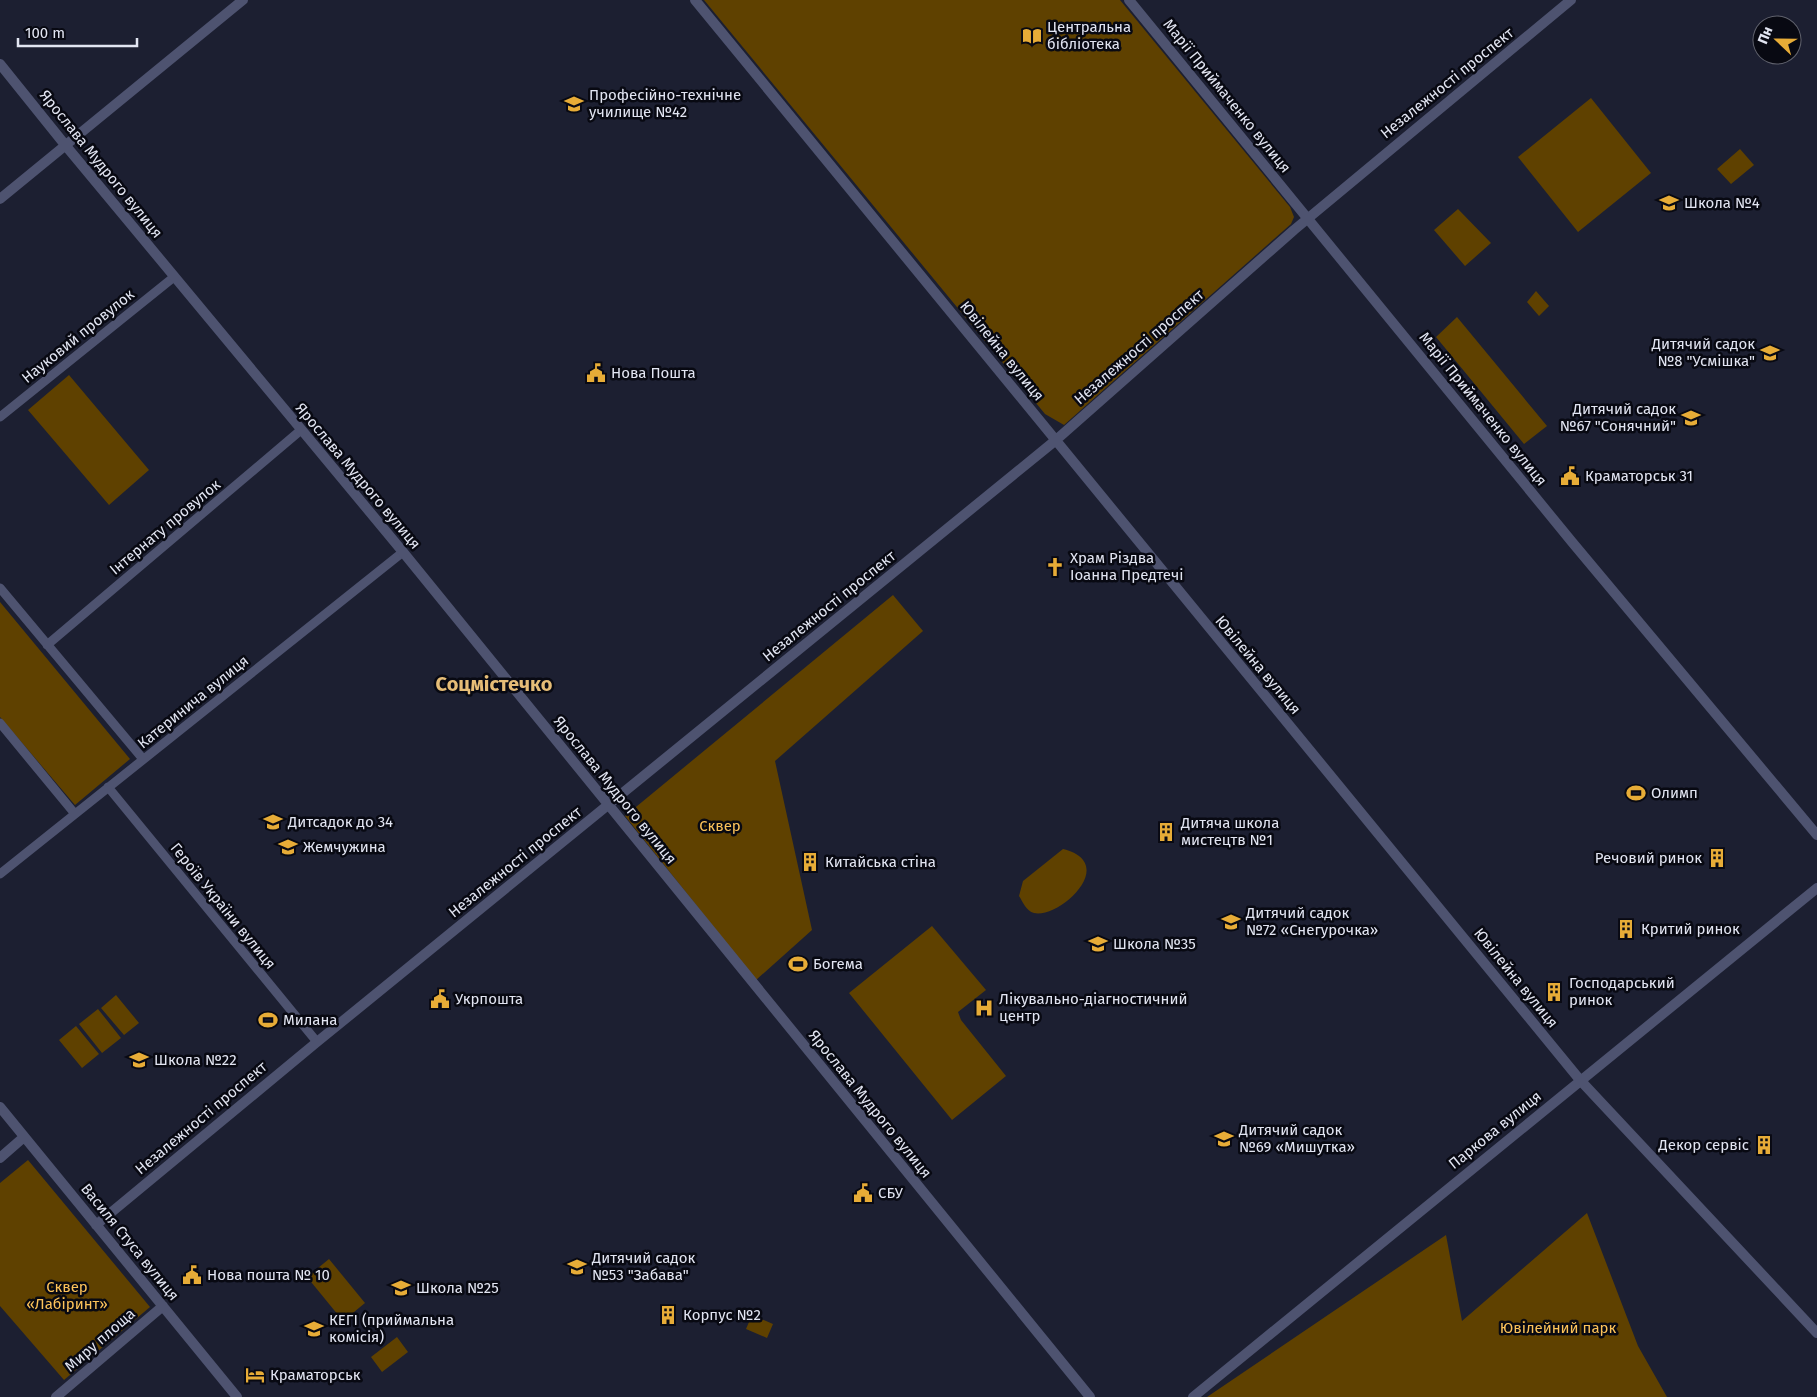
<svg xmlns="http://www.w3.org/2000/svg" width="1817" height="1397" font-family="'Fira Sans',sans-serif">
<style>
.green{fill:#5f4100}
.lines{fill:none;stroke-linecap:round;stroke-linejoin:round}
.minor{stroke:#4e5370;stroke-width:9}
.tertiary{stroke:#4e5370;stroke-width:10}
.labels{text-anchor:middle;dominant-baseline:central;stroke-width:5;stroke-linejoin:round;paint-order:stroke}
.poi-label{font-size:15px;fill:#e2e5f2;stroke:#080912;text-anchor:start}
.street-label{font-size:15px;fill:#e2e5f2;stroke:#080912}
.park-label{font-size:15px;fill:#fdc35a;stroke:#080912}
.district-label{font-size:20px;font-weight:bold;fill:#e6bd77;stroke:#080912}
</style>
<rect width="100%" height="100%" fill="#1c1f31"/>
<path class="green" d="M 704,0 L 1120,0 L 1290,207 L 1294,217 L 1291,224 L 1064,425 L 1045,414 Z
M 1591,98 L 1651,173 L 1578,232 L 1518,157 Z
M 1740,149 L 1754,165 L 1731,184 L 1717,169 Z
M 1458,209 L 1491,243 L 1465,266 L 1434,230 Z
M 1536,291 L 1549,306 L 1539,316 L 1527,302 Z
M 1457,317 L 1547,426 L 1524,444 L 1436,337 Z
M 69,375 L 149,470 L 109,505 L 28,410 Z
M 893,595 L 923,631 L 775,761 L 812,930 L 756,980 L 625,816 Z
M 0,602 L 130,759 L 75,805 L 0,717 Z
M 1063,849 C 1120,863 1059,919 1034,913 C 1026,911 1023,902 1019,896 L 1023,881 Z
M 932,926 L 986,990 L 958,1012 L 961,1020 L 1006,1076 L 952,1120 L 849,993 Z
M 116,995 L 139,1023 L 124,1035 L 101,1008 Z
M 98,1009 L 121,1038 L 102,1053 L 79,1024 Z
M 76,1026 L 99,1054 L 82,1068 L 59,1040 Z
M 28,1160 L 150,1307 L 64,1380 L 0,1306 L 0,1183 Z
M 1587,1213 L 1638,1346 L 1667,1397 L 1207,1397 L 1446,1235 L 1462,1321 Z
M 329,1259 L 365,1303 L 343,1321 L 307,1277 Z
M 752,1315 L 773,1324 L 767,1338 L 746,1329 Z
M 397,1337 L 408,1352 L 382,1372 L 371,1357 Z"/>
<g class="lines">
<path class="minor" d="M 0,417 L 174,277
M 0,588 L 143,759
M 47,645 L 301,430
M 0,723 L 75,814
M 108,787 L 317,1042
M 0,874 L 403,552"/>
<path class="tertiary" d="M 695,0 L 1580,1080 L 1817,1333
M 1129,0 L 1572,542 L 1817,835
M 0,64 L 66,146 L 403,552 L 1090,1397
M 0,199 L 243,0
M 0,1107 L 237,1397
M 0,1158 L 24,1137
M 96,1225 L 317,1042 L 1056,440 L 1294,230 L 1571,0
M 56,1397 L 163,1306
M 1193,1397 L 1817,888"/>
</g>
<defs>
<g id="library-bare" transform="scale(1.5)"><path d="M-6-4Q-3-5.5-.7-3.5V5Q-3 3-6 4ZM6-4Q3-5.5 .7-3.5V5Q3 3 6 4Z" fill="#e7ac37" stroke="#080912" stroke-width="2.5" paint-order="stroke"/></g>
<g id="university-bare" transform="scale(1.5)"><path d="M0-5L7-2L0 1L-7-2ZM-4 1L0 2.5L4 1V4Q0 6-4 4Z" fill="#e7ac37" stroke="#080912" stroke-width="2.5" paint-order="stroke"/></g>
<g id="school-bare" transform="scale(1.5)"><path d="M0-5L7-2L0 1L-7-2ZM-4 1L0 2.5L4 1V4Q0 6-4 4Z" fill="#e7ac37" stroke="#080912" stroke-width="2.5" paint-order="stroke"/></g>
<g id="civic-bare" transform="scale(1.5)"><path d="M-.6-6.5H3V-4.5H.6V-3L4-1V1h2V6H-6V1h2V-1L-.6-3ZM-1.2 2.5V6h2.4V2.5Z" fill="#e7ac37" stroke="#080912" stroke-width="2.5" paint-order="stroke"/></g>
<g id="church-bare" transform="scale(1.5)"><path d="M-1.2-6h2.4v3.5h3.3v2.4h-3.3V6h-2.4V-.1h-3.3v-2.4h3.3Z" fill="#e7ac37" stroke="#080912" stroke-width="2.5" paint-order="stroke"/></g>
<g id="stadium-bare" transform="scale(1.5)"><path d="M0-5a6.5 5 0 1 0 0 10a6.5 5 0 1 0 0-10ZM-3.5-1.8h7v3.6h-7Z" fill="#e7ac37" stroke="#080912" stroke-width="2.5" paint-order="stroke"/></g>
<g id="building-bare" transform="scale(1.5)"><path d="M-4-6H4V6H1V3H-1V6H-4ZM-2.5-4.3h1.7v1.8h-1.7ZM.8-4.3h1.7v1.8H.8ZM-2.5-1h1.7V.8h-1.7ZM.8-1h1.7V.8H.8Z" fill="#e7ac37" stroke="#080912" stroke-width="2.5" paint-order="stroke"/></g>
<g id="hospital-bare" transform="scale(1.5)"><path d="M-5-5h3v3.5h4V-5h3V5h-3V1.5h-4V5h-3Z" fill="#e7ac37" stroke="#080912" stroke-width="2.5" paint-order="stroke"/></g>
<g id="hotel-bare" transform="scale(1.5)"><path d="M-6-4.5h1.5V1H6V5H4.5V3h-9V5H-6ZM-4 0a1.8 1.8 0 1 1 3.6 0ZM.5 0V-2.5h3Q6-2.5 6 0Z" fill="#e7ac37" stroke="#080912" stroke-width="2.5" paint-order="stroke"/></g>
</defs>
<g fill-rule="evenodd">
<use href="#library-bare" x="1032" y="36"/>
<use href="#university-bare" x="574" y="104"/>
<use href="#school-bare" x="1669" y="203"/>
<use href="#school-bare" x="1770" y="353"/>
<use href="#civic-bare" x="596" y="373"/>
<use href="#school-bare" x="1691" y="418"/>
<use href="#civic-bare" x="1570" y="476"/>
<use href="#church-bare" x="1055" y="567"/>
<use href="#stadium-bare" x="1636" y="793"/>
<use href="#school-bare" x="273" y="822"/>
<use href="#building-bare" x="1166" y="832"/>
<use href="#school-bare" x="288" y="847"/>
<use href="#building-bare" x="1717" y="858"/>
<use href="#building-bare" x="810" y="862"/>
<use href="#school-bare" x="1231" y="922"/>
<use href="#building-bare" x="1626" y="929"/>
<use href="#school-bare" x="1098" y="944"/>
<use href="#stadium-bare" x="798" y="964"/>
<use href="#building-bare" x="1554" y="992"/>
<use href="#civic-bare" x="440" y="999"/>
<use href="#hospital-bare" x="984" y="1008"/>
<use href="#stadium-bare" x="268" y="1020"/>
<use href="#school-bare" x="139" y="1060"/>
<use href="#school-bare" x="1224" y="1139"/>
<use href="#building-bare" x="1764" y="1145"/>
<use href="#civic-bare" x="863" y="1193"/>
<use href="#school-bare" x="577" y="1267"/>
<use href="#civic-bare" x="192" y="1275"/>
<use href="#school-bare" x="401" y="1288"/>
<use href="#building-bare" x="668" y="1315"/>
<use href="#university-bare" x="314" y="1329"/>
<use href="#hotel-bare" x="255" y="1375"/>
</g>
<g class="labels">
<g class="poi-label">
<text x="1047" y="27">Центральна<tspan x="1047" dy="17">бібліотека</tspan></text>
<text x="589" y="95">Професійно-технічне<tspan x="589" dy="17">училище №42</tspan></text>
<text x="1684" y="203">Школа №4</text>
<text x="1755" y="344" text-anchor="end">Дитячий садок<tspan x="1755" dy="17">№8 "Усмішка"</tspan></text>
<text x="611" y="373">Нова Пошта</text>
<text x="1676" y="409" text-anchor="end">Дитячий садок<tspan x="1676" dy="17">№67 "Сонячний"</tspan></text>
<text x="1585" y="476">Краматорськ 31</text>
<text x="1070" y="558">Храм Різдва<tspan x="1070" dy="17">Іоанна Предтечі</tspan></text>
<text x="1651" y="793">Олимп</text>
<text x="288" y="822">Дитсадок до 34</text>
<text x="1181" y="823">Дитяча школа<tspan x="1181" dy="17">мистецтв №1</tspan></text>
<text x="303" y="847">Жемчужина</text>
<text x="1702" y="858" text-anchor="end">Речовий ринок</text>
<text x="825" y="862">Китайська стіна</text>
<text x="1246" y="913">Дитячий садок<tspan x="1246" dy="17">№72 «Снегурочка»</tspan></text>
<text x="1641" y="929">Критий ринок</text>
<text x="1113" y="944">Школа №35</text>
<text x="813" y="964">Богема</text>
<text x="1569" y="983">Господарський<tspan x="1569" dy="17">ринок</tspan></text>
<text x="455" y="999">Укрпошта</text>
<text x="999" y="999">Лікувально-діагностичний<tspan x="999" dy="17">центр</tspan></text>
<text x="283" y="1020">Милана</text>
<text x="154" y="1060">Школа №22</text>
<text x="1239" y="1130">Дитячий садок<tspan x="1239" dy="17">№69 «Мишутка»</tspan></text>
<text x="1749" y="1145" text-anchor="end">Декор сервіс</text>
<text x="878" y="1193">СБУ</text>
<text x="592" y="1258">Дитячий садок<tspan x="592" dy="17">№53 "Забава"</tspan></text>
<text x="207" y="1275">Нова пошта № 10</text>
<text x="416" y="1288">Школа №25</text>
<text x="683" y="1315">Корпус №2</text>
<text x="329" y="1320">КЕГІ (приймальна<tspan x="329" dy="17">комісія)</tspan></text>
<text x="270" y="1375">Краматорськ</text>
</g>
<g class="street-label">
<text transform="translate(1447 83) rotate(-39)">Незалежності проспект</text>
<text transform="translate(1227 96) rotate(51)">Марії Приймаченко вулиця</text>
<text transform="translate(101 164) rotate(51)">Ярослава Мудрого вулиця</text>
<text transform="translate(78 336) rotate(-39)">Науковий провулок</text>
<text transform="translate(1139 347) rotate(-41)">Незалежності проспект</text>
<text transform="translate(1002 351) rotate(51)">Ювілейна вулиця</text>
<text transform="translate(1483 409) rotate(51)">Марії Приймаченко вулиця</text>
<text transform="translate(358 476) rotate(50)">Ярослава Мудрого вулиця</text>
<text transform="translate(165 527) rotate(-40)">Інтернату провулок</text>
<text transform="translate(829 606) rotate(-39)">Незалежності проспект</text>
<text transform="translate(1258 665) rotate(50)">Ювілейна вулиця</text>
<text transform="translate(193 702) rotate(-39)">Катеринича вулиця</text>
<text transform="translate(615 790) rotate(51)">Ярослава Мудрого вулиця</text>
<text transform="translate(515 862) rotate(-39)">Незалежності проспект</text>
<text transform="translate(223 906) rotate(51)">Героїв України вулиця</text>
<text transform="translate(1516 978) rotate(51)">Ювілейна вулиця</text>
<text transform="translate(870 1104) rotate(51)">Ярослава Мудрого вулиця</text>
<text transform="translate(201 1118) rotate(-40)">Незалежності проспект</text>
<text transform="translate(1495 1130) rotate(-39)">Паркова вулиця</text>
<text transform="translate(130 1242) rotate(51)">Василя Стуса вулиця</text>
<text transform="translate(100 1340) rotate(-41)">Миру площа</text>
</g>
<g class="park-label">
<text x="720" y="826">Сквер</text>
<text x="67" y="1287">Сквер<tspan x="67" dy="17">«Лабіринт»</tspan></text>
<text x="1558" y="1328">Ювілейний парк</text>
</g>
<g class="district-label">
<text x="494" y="684">Соцмістечко</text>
</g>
</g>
<g transform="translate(1777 40) rotate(292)"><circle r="24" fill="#080912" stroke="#5f616c"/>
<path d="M0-4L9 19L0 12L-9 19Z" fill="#e7ac37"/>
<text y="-8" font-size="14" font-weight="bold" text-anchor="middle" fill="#e2e5f2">Пн</text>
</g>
<path d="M18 38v8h119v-8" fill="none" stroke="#e2e5f2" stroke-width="2.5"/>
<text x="25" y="38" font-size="15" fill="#e2e5f2" stroke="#080912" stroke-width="4" paint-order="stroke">100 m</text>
</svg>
